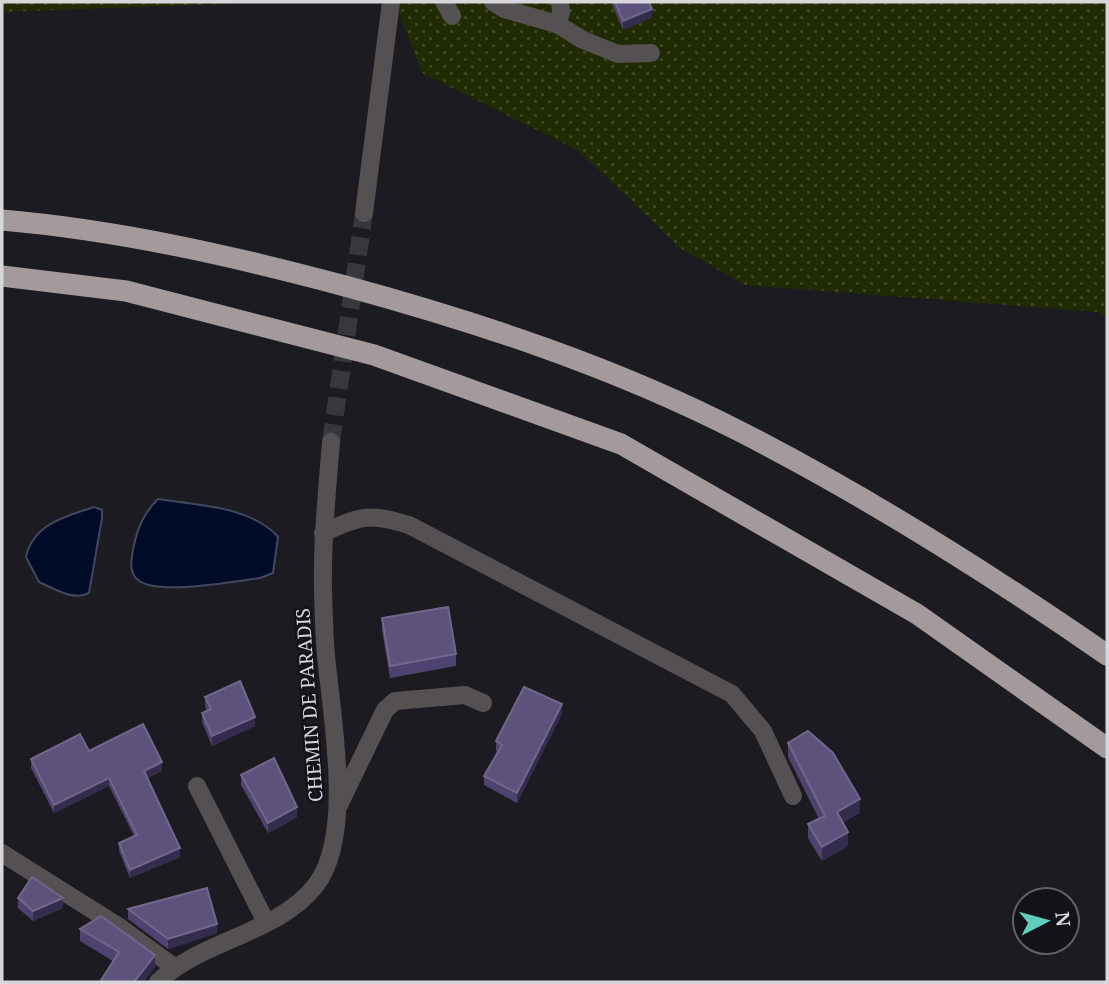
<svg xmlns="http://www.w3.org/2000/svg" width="1109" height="984" font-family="'Noto Serif',serif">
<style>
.grass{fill:url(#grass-dots)}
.water{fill:#000b27;stroke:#40485d;stroke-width:2}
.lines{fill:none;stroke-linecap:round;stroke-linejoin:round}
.minor-tunnel{stroke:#38373e;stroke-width:18;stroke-dasharray:18 9;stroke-linecap:butt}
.minor{stroke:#555051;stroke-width:18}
.highway{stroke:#a49a9c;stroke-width:21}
.wall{fill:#4e4270}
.shaded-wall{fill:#342c4c}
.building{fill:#5d527c;stroke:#70678a;stroke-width:2}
.labels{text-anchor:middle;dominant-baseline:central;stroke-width:5;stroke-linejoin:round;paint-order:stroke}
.street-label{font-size:19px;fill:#d7d6db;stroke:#131218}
</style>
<defs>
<pattern id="grass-dots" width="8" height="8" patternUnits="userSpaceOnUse" patternTransform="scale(1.75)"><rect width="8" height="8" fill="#212b01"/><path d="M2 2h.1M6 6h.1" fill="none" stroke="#404925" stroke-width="1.8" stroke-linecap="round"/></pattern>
</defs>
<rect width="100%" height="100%" fill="#1c1b22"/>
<path class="grass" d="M 2,2 L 276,2 L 2,12 Z
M 395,2 L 1107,2 L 1107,317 L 1099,312 L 745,285 L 680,248 L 579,151 L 422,73 Z"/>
<path class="water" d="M 158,499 C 196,505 251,506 278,537 L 273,573 L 260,578 C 235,581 156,596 138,580 C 129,573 131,561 133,550 C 137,529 143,514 158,499 Z
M 94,507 L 102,510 L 102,518 L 89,593 C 73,601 55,589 39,582 L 26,557 C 33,524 66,516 94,507 Z"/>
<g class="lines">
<path class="minor-tunnel" d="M 331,442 L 364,213"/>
<path class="minor" d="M 444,2 L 452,16
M 493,2 L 504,9 L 557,24 L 583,40 L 618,54 L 651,53
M 557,24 L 561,13 L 560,2
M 364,213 L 391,2
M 323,533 C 361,516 369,512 409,525 L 732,694 L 763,731 L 793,796
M 197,786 L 266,922
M 339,805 L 385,710 L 395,701 L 465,695 L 483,703
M 2,853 L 118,926 L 174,967
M 158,982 C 201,940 278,934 316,885 C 353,836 333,724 327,665 C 324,641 324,616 323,591 C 322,541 327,492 331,442"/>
<path class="highway" d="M 2,220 C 118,230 233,256 345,286 C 481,323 616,368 741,432 C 868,497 990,574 1107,655
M 2,276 L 126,291 L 374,355 L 621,444 L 917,614 L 1107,748"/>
</g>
<path class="wall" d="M 611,2 L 649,2 L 652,17 L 623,30 Z
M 382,618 L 456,654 L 456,666 L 390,678 L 382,630 Z
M 205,697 L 255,726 L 212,746 L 202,722 L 202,713 L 207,711 L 205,706 Z
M 562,714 L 517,803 L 484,785 L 484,776 L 498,752 L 496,751 L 496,741 Z
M 788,743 L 860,813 L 843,822 L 848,846 L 822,861 L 808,838 L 808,824 L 819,819 L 788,757 Z
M 89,751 L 162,771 L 147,778 L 180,857 L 130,878 L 119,851 L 119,843 L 134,836 L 109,786 L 54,813 L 31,768 L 31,759 Z
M 241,775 L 297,817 L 268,833 L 241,785 Z
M 18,898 L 63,908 L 33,921 L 18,908 Z
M 128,909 L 217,933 L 168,949 L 128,919 Z
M 80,929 L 155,967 L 113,961 L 80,941 Z"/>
<path class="shaded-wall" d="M 652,9 L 652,17 L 623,30 L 623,21 Z
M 562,704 L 562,714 L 517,803 L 517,793 Z
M 255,717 L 255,726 L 212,746 L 212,736 Z
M 162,762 L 162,771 L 144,780 L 144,771 Z
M 109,778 L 109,786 L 54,813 L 54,805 Z
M 860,799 L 860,813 L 837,826 L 837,812 Z
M 297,807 L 297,817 L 268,833 L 268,823 Z
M 848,832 L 848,846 L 822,861 L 822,847 Z
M 180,848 L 180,857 L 130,878 L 130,870 Z
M 63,898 L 63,908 L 33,921 L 33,911 Z
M 217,924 L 217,933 L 168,949 L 168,939 Z
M 155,955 L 155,967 L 144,982 L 134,982 Z"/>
<path class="building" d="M 615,2 L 649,2 L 652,9 L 623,21 Z
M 448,607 L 456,654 L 390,666 L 382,618 Z
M 240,681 L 255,717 L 212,736 L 202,713 L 211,709 L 205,697 Z
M 524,687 L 562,704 L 517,793 L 484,776 L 502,745 L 496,741 Z
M 143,724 L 162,762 L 144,771 L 180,848 L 130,870 L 119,843 L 137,835 L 109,778 L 54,805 L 31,759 L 80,734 L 89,751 Z
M 808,731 L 833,753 L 860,799 L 837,812 L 848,832 L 822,847 L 808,824 L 825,816 L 788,743 Z
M 274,758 L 297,807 L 268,823 L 241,775 Z
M 32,877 L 63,898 L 33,911 L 18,898 Z
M 207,888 L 217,924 L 168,939 L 128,909 Z
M 101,916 L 155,955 L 134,982 L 100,982 L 119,952 L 80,929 Z"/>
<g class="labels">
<g class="street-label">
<text transform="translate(309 705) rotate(-94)">CHEMIN DE PARADIS</text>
</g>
</g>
<rect width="1109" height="984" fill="none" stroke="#d7d6db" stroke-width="7"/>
<g transform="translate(1046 921) rotate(84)"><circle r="33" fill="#131218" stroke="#616066" stroke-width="2"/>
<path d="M0-5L12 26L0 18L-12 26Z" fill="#5cceba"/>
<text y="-10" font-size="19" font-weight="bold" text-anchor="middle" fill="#d7d6db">N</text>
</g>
</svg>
